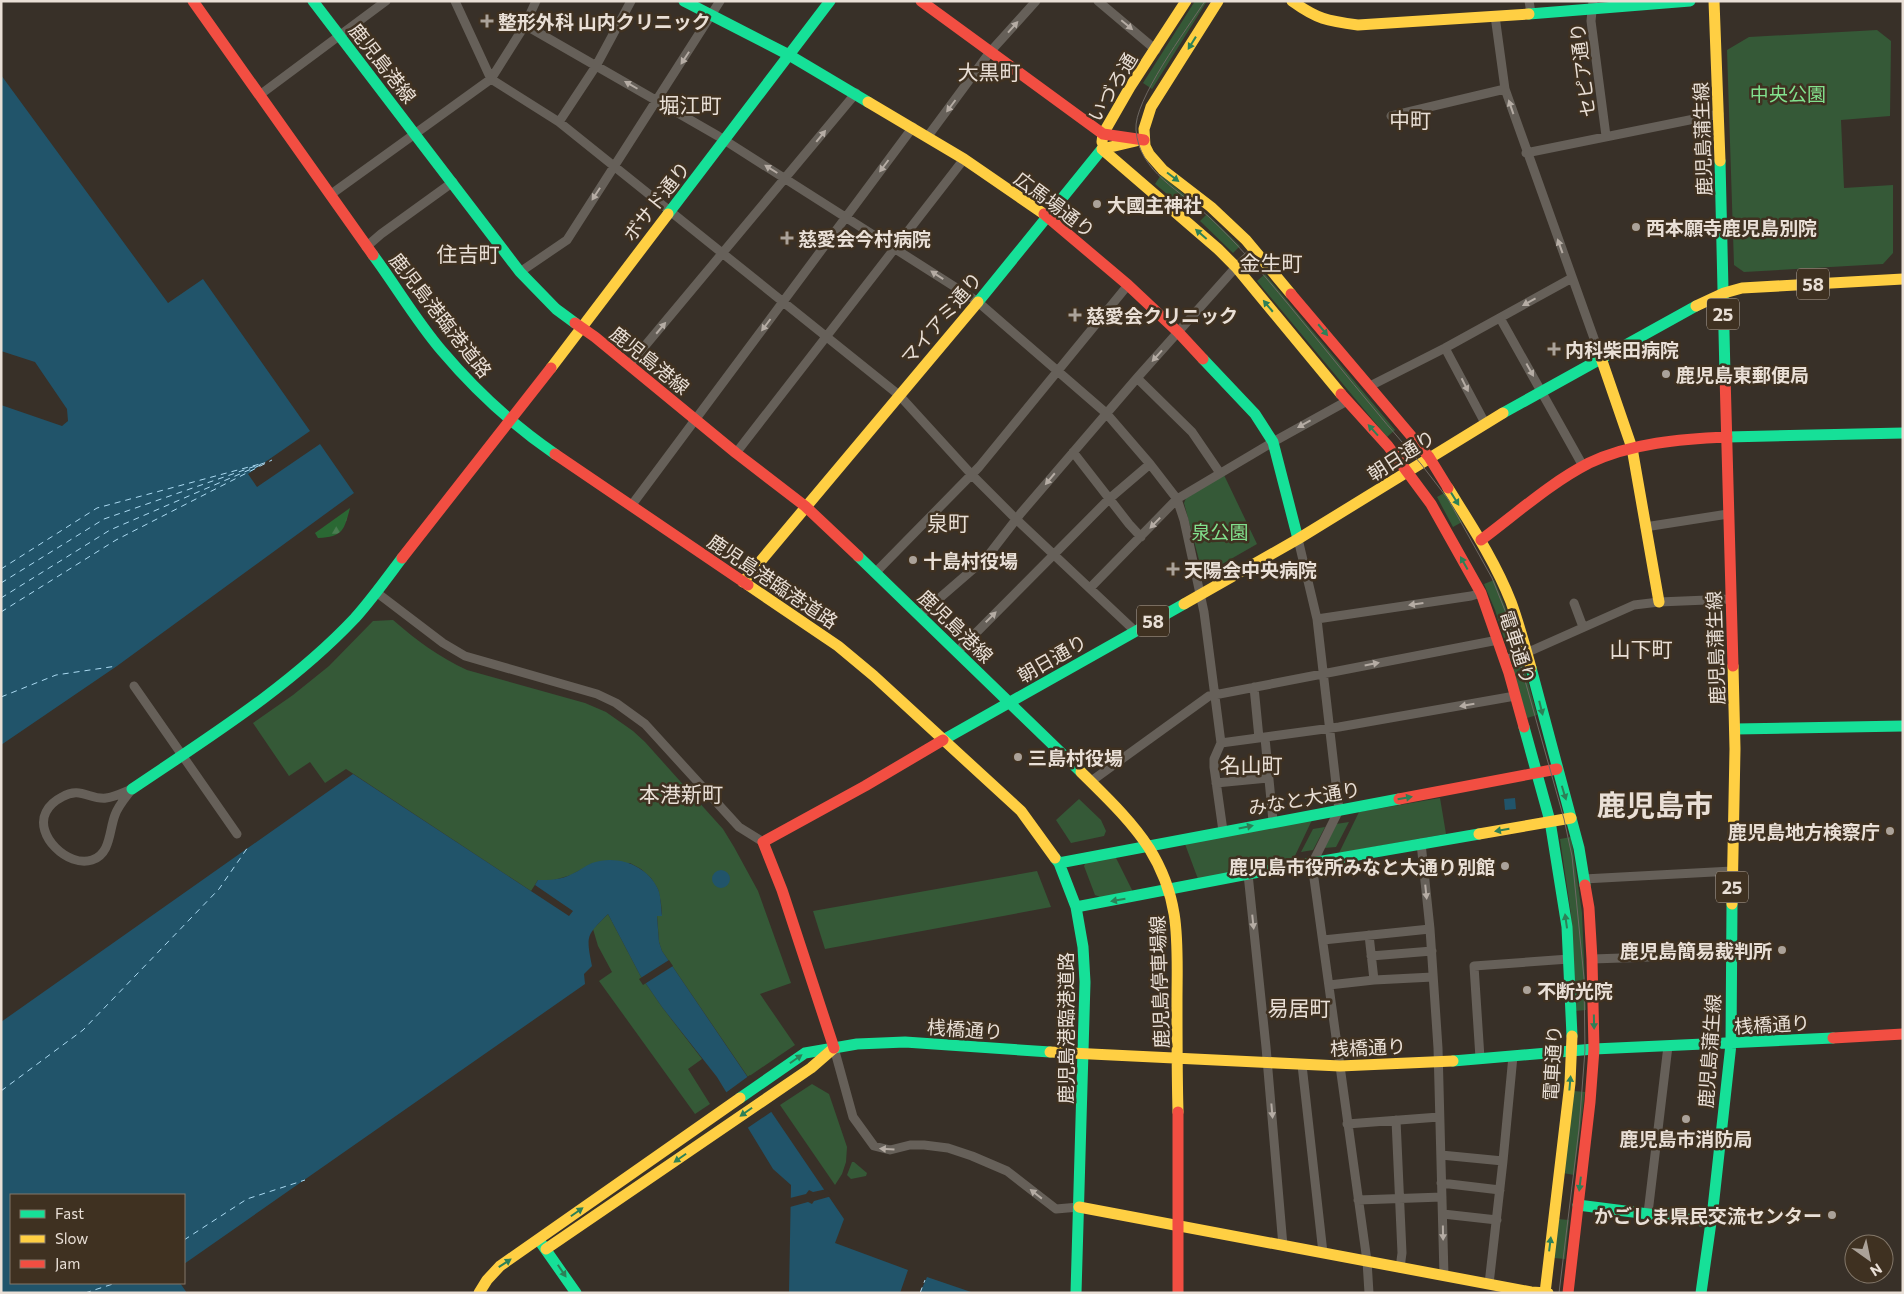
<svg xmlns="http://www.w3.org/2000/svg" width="1904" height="1294" font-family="Commissioner,'Noto Sans JP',sans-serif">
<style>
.green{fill:#355937}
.forest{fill:url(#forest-firs)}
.water{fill:#21546a}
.pier{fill:#383028}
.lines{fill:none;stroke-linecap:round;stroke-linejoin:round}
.ferry{stroke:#abdaf2;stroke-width:1;stroke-dasharray:6 5;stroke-linecap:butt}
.street{stroke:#666059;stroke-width:9}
.fast{stroke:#16e098;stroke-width:11}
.slow{stroke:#ffcf43;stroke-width:11}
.jam{stroke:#f24e42;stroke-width:11}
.tram{stroke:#6e6863;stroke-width:1}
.oneway{fill:#b5aca4}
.oneway2{fill:#2d8057}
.poi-dot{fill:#aba299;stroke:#3f3121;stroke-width:2}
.labels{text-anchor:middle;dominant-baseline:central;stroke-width:5;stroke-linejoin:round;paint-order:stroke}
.shield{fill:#3f3121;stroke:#b6aba0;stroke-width:1}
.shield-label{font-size:18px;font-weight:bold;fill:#e9dfd6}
.poi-label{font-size:19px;font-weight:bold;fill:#e9dfd6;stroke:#3f3121;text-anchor:start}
.street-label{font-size:19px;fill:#e9dfd6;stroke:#3f3121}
.park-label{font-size:19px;fill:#82e18d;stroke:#3f3121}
.quarter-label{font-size:21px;fill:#e9dfd6;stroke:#3f3121}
.town-label{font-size:29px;font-weight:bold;fill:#e9dfd6;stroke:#3f3121}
</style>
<defs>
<pattern id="forest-firs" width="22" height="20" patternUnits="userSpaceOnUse" patternTransform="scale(1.25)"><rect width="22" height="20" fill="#2a6833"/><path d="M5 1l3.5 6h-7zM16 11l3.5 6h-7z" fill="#497d50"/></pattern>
</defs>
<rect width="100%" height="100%" fill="#383028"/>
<path class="green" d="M 1195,1 L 1207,1 L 1152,89 L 1143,83 Z
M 1877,30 L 1891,41 L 1890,116 L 1841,120 L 1844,188 L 1893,185 L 1893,253 L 1883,264 L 1744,272 L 1734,265 L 1727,50 L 1749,37 Z
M 1161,175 L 1198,206 L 1191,214 L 1155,184 Z
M 1207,214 L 1240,246 L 1233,253 L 1200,221 Z
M 1265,274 L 1395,430 L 1387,437 L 1257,281 Z
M 1224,475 L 1257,544 L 1203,575 L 1184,503 L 1186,498 Z
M 1446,492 L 1462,522 L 1453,527 L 1437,497 Z
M 1494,580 L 1505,606 L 1514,635 L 1504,638 L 1495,610 L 1484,584 Z
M 393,620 C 416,640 439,657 467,670 L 585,703 L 606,712 L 633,731 L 645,742 L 705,809 L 723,829 L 734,847 L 758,891 L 791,983 L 760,994 L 795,1045 L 748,1077 L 662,951 L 659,942 L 657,915 L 662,915 L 661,903 L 658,889 L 651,878 L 641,869 L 630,863 L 593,863 L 571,875 L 554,880 L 538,880 L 531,891 L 346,769 L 325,783 L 310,762 L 289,776 L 253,723 L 293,695 L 329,666 L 373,621 Z
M 1523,664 L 1537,715 L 1527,718 L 1512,667 Z
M 1440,798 L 1446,834 L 1339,853 L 1359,812 Z
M 1079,799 L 1101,820 L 1106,831 L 1104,836 L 1071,843 L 1056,820 Z
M 1312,820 L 1292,862 L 1198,879 L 1185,844 Z
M 1349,822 L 1336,847 L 1324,848 L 1336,824 Z
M 1325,827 L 1313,850 L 1301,852 L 1313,829 Z
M 1571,837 L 1582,913 L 1586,1010 L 1575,1011 L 1571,914 L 1560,839 Z
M 1115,856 L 1133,892 L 1100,897 L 1095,895 L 1084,866 L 1086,862 Z
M 1037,871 L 1051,907 L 825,949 L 813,911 Z
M 608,914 L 640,975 L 662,1007 L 702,1059 L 688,1069 L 710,1104 L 695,1114 L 599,981 L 612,972 L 598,946 L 593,929 Z
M 812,1084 L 829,1094 L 847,1147 L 846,1162 L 842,1174 L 835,1185 L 780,1105 Z
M 1574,1091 L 1585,1092 L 1574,1175 L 1563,1173 Z
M 852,1162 L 854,1162 L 867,1173 L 866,1176 L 851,1179 L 847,1175 Z
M 1558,1219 L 1569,1220 L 1565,1259 L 1554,1258 Z"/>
<path class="forest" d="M 350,508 C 344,530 343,537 318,538 L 315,533 Z"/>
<path class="water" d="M 1,75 L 168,303 L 203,279 L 310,431 L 248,474 L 257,487 L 320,444 L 354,493 L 117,666 L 1,745 L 1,405 L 62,426 L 68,421 L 67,409 L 35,362 L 1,351 Z
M 353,774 L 569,916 L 573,911 L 535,885 L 538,880 C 550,880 561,880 572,874 C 579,871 585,866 592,863 C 617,854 647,865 658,889 C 661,897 661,907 662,916 L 657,916 L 659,942 L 662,951 L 844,1219 L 835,1243 L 908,1270 L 900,1293 L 789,1293 L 791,1185 L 773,1169 L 717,1077 L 662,1007 L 640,975 L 608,914 C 586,936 586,935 592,966 L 584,974 L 585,984 L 184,1264 L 184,1195 L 11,1195 L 11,1283 L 180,1283 L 187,1293 L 1,1293 L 1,1022 Z
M 1515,798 L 1516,809 L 1505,810 L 1504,799 Z
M712 879a9 9 0 1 1 18 0a9 9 0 1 1-18 0Z
M 927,1277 L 974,1293 L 920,1293 Z"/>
<path class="pier" d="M 669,960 L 673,966 L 643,985 L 639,979 Z
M 750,1075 L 774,1110 L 746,1129 L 724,1094 Z
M 827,1189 L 832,1196 L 814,1201 L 812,1204 L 808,1202 L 790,1207 L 790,1198 L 806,1194 L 809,1190 L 813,1192 Z"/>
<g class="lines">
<path class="ferry" d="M 1,569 L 97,508 L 260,464
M 1,583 L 104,519 L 267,462
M 1,598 L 110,530 L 263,464
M 1,612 L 116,540 L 272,460
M 1,697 L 56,675 L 117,666
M 1,1091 L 83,1030 L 219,889 L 248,847
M 184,1240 L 247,1199 L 305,1180
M 85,1293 L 116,1283
M 920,1293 L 925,1280"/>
<path class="street" d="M 455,1 L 491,79 L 559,122 L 899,395 L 972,475 L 1016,519 L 1135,631
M 1098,1 L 1156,50
M 1529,1 L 1531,13
M 1593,1 L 1591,21 L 1606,136
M 1495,16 L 1505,89 L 1601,358
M 525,25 L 718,136 L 966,294 L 978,302 L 1106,413 L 1150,464 L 1177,499 L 1184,520 L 1204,612 L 1221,743 L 1214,759 L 1214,767 L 1223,831
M 261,94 L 386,1
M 1391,116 L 1505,89
M 559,122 L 596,66 L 631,1
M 928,136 L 990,52 L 1036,1
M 1526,153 L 1719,114
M 330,195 L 491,79 L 525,25 L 536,1
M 366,247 L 381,234 L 453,182
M 520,272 L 567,240 L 720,1
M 1500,318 L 1583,466
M 1445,348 L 1485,423
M 629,365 L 856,93
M 1137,378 L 1192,432 L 1220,473
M 1370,386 L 1445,348 L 1572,278
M 1073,452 L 1129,524 L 1141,537
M 736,453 L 964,159
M 631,506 L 913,127
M 1645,527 L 1728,514
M 1298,539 L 1317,619 L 1339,810 L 1312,864 L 1367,1261 L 1369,1293
M 875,573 L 979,467 L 1128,285
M 1090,588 L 1177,499 L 1273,442 L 1347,401
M 376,592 L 443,643 L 465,656 L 597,694 L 616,703 L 645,724 L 739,827 L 763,842
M 1574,603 L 1583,627
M 920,615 L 987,557 L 1021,513 L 1137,378 L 1236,267 L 1255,250
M 1317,619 L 1471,596 L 1481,593
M 957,652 L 1109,499 L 1150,464
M 1504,660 L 1526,653 L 1634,605 L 1659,602 L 1731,599
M 134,686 L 237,834
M 1254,687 L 1259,738
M 1265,738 L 1273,821
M 1221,743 L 1339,727 L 1515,696
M 1090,782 L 1209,696 L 1498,640
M 1216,783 L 1268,778
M 132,789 C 126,797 118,806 115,815 C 109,830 111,854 92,860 C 68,868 34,835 46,812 C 49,806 56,800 62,797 C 80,786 90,800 106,798 C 115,797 124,792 132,789 Z
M 1421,843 L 1430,929 L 1438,1048 L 1444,1276
M 1248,874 L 1266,1047 L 1283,1246
M 1584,879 L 1732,871
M 1369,935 L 1374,980
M 1323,940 L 1430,929
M 1371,956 L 1432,951
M 1592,959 L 1652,957
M 1329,985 L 1374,980 L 1433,977
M 834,1048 L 853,1117 L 874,1146 L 890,1150 L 910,1145 L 924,1145 L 948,1148 L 972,1156 L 1007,1171 L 1056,1209 L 1079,1207
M 1480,1058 L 1474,966 L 1569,959
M 1302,1065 L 1323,1253
M 1396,1120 L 1402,1253 L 1400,1268
M 1347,1124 L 1439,1117
M 1441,1155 L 1503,1161
M 1441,1183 L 1500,1190
M 1358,1200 L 1442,1197
M 1648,1213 L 1668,1046
M 1443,1214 L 1497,1220
M 1489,1284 L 1503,1161 L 1513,1056"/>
<path class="fast" d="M 313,1 L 520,272 L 556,309 L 575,323
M 684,1 L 789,55 L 868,102
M 1529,14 L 1690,1
M 1720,161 L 1725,375
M 668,214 L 830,1
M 373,255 C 396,286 417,322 442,351 C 475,390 513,425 555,454
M 978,302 L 1102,149
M 1203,359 L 1255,414 L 1273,442 L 1298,539
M 1503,413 L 1696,306
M 1727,437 L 1903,433
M 858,556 L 1081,772
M 1531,668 L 1579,848 L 1585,885
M 1524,727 L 1550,821 L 1567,927 L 1572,1036
M 1735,729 L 1903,726
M 943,740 L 1184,604
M 132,789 C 209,737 291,686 355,618 C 372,599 387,578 402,558
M 1055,858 L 1059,863 L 1076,907 L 1083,947 L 1085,982 L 1076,1293
M 1059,863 L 1399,799
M 1076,907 L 1248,874 L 1479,834
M 1453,1061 L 1594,1049 L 1833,1038
M 740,1098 L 805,1053 L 857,1044 L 905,1042 L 1050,1052
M 1578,1205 L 1711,1222
M 541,1243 L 576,1293
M 1701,1293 L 1713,1208 L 1731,1044 L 1732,904"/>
<path class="slow" d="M 1218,1 L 1151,107 L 1144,129 L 1145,146 L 1149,154 L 1163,170 L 1211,207 L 1246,240 L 1291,294
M 1292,1 C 1317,19 1327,21 1358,25 L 1529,14
M 1714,1 L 1720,161
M 868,102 L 964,159 L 1044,214
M 1102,142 L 1103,134 L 1130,87 L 1186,1
M 1102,149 L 1218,249 L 1236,267 L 1341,394
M 1102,149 L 1136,141
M 1696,306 L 1724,293 L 1742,288 L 1903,279
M 1601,358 L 1632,448 L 1659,602
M 551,368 L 668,214
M 1448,488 C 1471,525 1495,561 1511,602 C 1519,624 1525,646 1531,668
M 743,582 L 978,302
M 748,585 L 838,646 L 874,676 L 1021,811 L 1055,858
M 1184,604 L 1298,539 L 1503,413
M 1081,772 C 1105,796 1130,819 1149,848 C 1182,901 1177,944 1177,1002 C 1177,1039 1177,1076 1178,1112
M 1479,834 L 1571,818
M 1732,904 L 1735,749 L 1733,666
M 1050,1052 L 1340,1066 L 1453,1061
M 1079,1207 L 1531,1292 L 1548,1293
M 546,1249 L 811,1068 L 834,1048
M 479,1293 L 487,1280 L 500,1266 L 740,1098
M 1545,1293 L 1570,1083 L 1572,1036"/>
<path class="jam" d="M 193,1 L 373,255
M 921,1 L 1103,134 L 1144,140
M 1044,214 L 1128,285 L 1178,332 L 1203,359
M 1291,294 L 1429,457 L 1448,488
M 575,323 L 595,337 L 736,453 L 805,506 L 858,556
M 1725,375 L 1733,666
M 1341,394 L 1388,446 L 1431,504 L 1481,593 L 1509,673 L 1524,727
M 555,454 L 748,585
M 1481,540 C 1516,514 1550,483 1589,463 C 1631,443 1681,439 1727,437
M 402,558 L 551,368
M 1399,799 L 1557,769
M 1833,1038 L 1903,1034
M 834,1048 L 782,890 L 763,842 L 865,786 L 943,740
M 1178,1112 L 1178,1293
M 1568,1293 L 1590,1102 L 1594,1049 L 1592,959 L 1589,908 L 1585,885"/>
<path class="tram" d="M 1205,1 C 1187,29 1133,101 1136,130 C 1139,172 1181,191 1209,217 C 1238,244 1262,273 1288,304 C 1332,357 1375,412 1421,464 L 1448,499 L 1492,578 L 1506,613 L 1564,819 L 1572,856 L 1584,978 L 1585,1050 L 1579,1129 L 1559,1293"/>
</g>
<defs><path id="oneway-solid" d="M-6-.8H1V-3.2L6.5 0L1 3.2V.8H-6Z" transform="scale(1.25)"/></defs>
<g class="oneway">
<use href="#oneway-solid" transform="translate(1127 25) rotate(40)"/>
<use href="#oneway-solid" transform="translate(1013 27) rotate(-48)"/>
<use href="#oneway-solid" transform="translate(685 58) rotate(123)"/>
<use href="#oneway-solid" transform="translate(631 85) rotate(-150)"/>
<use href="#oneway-solid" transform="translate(951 106) rotate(127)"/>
<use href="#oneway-solid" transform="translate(1511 107) rotate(-109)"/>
<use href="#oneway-solid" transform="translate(821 136) rotate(-51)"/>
<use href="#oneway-solid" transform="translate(884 166) rotate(127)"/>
<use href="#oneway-solid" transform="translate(771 169) rotate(-148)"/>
<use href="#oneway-solid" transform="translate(596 194) rotate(123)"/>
<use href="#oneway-solid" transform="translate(1560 246) rotate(-110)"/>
<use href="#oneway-solid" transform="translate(937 275) rotate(-147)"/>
<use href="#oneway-solid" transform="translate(1529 302) rotate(151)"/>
<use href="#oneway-solid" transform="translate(766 325) rotate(127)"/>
<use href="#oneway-solid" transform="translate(661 328) rotate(-50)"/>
<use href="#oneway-solid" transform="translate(1157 356) rotate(132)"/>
<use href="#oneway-solid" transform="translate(1530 370) rotate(61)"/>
<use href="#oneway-solid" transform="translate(1465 385) rotate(63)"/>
<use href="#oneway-solid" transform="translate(1304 424) rotate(151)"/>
<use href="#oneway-solid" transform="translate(1050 479) rotate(130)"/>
<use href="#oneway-solid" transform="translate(1155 523) rotate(134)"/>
<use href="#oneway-solid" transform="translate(1416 604) rotate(172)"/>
<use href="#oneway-solid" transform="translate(991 617) rotate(-45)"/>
<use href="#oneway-solid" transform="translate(1372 664) rotate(-11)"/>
<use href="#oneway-solid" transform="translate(1467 705) rotate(170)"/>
<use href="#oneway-solid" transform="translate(1426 892) rotate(84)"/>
<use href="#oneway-solid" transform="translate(1253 922) rotate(84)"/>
<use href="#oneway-solid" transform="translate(1272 1111) rotate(85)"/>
<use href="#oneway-solid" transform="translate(887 1149) rotate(-176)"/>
<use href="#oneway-solid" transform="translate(1036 1194) rotate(-142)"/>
<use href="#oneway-solid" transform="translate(1443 1233) rotate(89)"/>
</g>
<g class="oneway2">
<use href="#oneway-solid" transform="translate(1192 43) rotate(122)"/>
<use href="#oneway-solid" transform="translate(1173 177) rotate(37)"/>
<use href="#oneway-solid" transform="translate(1201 234) rotate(-139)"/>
<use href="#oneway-solid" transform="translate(1268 306) rotate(-130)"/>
<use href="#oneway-solid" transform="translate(1323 330) rotate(50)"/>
<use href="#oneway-solid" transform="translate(1373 430) rotate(-132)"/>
<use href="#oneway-solid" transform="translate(1455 499) rotate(58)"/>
<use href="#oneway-solid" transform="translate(1464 563) rotate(-119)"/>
<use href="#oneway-solid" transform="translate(1541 708) rotate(76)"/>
<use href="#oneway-solid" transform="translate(1564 793) rotate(73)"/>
<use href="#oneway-solid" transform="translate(1405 798) rotate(-10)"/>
<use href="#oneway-solid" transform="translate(1246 827) rotate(-12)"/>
<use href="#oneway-solid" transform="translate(1502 830) rotate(170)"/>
<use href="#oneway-solid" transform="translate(1118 900) rotate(170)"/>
<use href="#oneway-solid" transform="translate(1566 921) rotate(-98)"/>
<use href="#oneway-solid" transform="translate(1594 1022) rotate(89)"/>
<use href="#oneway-solid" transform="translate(796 1059) rotate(-35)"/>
<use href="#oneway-solid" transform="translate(1570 1083) rotate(-85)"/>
<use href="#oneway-solid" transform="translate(746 1112) rotate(145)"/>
<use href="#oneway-solid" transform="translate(680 1158) rotate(145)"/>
<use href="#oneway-solid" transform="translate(1580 1184) rotate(97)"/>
<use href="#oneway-solid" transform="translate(577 1212) rotate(-35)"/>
<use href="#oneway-solid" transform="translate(1550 1244) rotate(-83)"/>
<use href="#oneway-solid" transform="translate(505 1263) rotate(-33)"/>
<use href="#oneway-solid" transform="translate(562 1271) rotate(56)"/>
</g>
<g class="poi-dot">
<path d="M484.5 13.5h5v5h5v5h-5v5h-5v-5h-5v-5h5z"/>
<circle cx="1097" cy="204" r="5"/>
<circle cx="1636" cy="227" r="5"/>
<path d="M784.5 230.5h5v5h5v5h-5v5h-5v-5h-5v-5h5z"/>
<path d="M1072.5 307.5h5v5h5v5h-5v5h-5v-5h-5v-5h5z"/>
<path d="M1551.5 341.5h5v5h5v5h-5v5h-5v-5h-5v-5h5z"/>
<circle cx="1666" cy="374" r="5"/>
<circle cx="913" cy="560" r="5"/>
<path d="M1170.5 561.5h5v5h5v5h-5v5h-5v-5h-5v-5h5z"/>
<circle cx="1018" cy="757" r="5"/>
<circle cx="1890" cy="831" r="5"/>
<circle cx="1505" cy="866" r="5"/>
<circle cx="1782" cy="950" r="5"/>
<circle cx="1527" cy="990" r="5"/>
<circle cx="1686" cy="1119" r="5"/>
<circle cx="1832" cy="1215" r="5"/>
</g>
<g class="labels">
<g class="shield">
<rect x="1797" y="268.5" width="32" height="31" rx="4"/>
<rect x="1707" y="298.5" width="32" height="31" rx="4"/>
<rect x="1137" y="605.5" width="32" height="31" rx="4"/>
<rect x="1716" y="871.5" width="32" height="31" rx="4"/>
</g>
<g class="shield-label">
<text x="1813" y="284">58</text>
<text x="1723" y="314">25</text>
<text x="1153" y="621">58</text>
<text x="1732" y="887">25</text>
</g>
<g class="poi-label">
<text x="498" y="21">整形外科 山内クリニック</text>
<text x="1107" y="204">大國主神社</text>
<text x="1646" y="227">西本願寺鹿児島別院</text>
<text x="798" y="238">慈愛会今村病院</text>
<text x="1086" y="315">慈愛会クリニック</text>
<text x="1565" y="349">内科柴田病院</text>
<text x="1676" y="374">鹿児島東郵便局</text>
<text x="923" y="560">十島村役場</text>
<text x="1184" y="569">天陽会中央病院</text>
<text x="1028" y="757">三島村役場</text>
<text x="1880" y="831" text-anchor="end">鹿児島地方検察庁</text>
<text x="1495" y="866" text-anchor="end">鹿児島市役所みなと大通り別館</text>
<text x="1772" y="950" text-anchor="end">鹿児島簡易裁判所</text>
<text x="1537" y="990">不断光院</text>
<text x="1686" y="1138" text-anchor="middle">鹿児島市消防局</text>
<text x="1822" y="1215" text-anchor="end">かごしま県民交流センター</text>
</g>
<g class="street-label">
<text transform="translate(383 63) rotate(52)">鹿児島港線</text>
<text transform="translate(1582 70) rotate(-97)">セピア通り</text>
<text transform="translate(1112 87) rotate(-59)">いづろ通</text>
<text transform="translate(1702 139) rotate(-92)">鹿児島蒲生線</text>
<text transform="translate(656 201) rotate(-52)">ボサド通り</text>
<text transform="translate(1055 204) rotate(37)">広馬場通り</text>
<text transform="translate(441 315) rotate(52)">鹿児島港臨港道路</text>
<text transform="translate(941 318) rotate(-50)">マイアミ通り</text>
<text transform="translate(650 360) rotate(39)">鹿児島港線</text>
<text transform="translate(1401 455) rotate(-33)">朝日通り</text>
<text transform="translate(773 581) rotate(34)">鹿児島港臨港道路</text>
<text transform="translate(956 626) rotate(44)">鹿児島港線</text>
<text transform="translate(1518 647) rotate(72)">電車通り</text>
<text transform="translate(1715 648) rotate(-92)">鹿児島蒲生線</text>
<text transform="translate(1052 658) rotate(-30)">朝日通り</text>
<text transform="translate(1304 798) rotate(-10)">みなと大通り</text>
<text transform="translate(1159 982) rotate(-92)">鹿児島停車場線</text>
<text transform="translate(1772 1024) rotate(-3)">桟橋通り</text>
<text transform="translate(1065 1028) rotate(-90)">鹿児島港臨港道路</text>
<text transform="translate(965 1029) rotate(4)">桟橋通り</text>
<text transform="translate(1368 1047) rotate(-2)">桟橋通り</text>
<text transform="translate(1709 1051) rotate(-86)">鹿児島蒲生線</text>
<text transform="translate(1552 1063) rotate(-87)">電車通り</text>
</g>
<g class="park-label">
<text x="1788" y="93">中央公園</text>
<text x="1220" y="531">泉公園</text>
</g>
<g class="quarter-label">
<text x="989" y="71">大黒町</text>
<text x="690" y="104">堀江町</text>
<text x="1410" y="119">中町</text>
<text x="468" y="253">住吉町</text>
<text x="1271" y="262">金生町</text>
<text x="948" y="522">泉町</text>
<text x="1641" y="648">山下町</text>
<text x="1251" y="764">名山町</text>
<text x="681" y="793">本港新町</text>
<text x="1299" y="1007">易居町</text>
</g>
<g class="town-label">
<text x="1655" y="804">鹿児島市</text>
</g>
</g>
<rect width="1904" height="1294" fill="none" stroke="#e9dfd6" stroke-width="5"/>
<rect x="10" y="1194" width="175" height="90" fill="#3f3121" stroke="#837769"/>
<rect x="20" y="1210" width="25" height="8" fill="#16e098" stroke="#837769"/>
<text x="55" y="1219" font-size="15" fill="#e9dfd6">Fast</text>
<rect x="20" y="1235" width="25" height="8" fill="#ffcf43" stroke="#837769"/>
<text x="55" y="1244" font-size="15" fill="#e9dfd6">Slow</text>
<rect x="20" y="1260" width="25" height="8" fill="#f24e42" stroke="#837769"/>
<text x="55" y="1269" font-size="15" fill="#e9dfd6">Jam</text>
<g transform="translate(1869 1259) rotate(147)"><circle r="24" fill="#3f3121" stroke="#837769"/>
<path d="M0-4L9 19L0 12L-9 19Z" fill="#aba299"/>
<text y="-8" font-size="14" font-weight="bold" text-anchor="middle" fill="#e9dfd6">N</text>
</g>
</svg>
